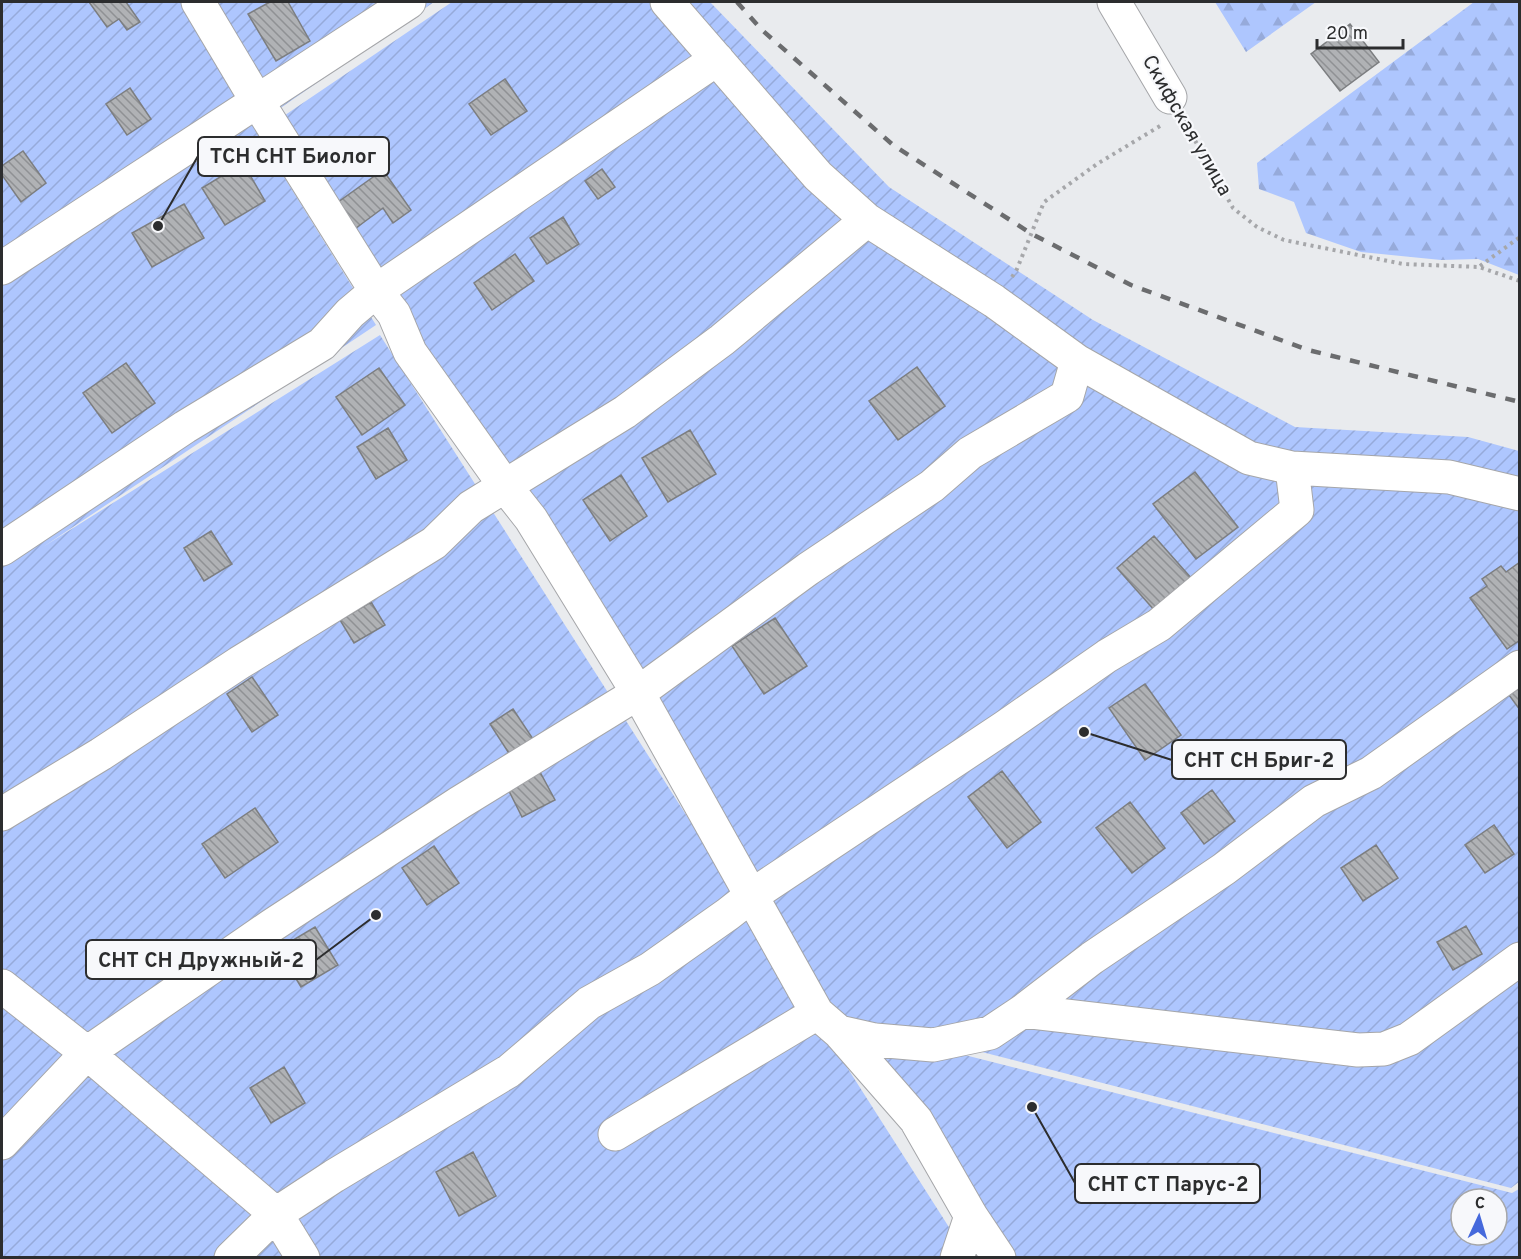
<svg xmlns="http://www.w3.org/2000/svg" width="1521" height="1259" font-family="Overpass,sans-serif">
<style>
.forest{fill:url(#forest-firs)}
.garden{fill:url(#garden-furrows);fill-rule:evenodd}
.building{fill:url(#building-back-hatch);stroke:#7c7e80;stroke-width:1.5}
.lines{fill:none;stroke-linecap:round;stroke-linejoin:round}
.minor-casing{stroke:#a5a6a9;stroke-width:35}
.path{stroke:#a6a7aa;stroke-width:4;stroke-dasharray:3 4.5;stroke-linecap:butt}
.minor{stroke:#fff;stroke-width:33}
.rail{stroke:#6b6c6e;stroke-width:4.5;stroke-dasharray:10 10;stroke-linecap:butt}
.labels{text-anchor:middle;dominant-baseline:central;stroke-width:4.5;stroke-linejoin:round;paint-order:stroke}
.street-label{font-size:20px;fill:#2c2d2e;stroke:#f7f8fb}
.leader{fill:none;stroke:#2c2d2e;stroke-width:2}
.callout-dot{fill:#2c2d2e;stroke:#f7f8fb;stroke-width:2}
.callout{fill:#f7f8fb;stroke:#2c2d2e;stroke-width:2}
.callout-label{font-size:21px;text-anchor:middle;font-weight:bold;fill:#2c2d2e}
</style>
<defs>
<pattern id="forest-firs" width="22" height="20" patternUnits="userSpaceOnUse" patternTransform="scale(1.5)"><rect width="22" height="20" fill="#aec6fe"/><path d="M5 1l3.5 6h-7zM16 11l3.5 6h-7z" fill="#96aada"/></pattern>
<pattern id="garden-furrows" width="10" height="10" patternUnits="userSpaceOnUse" patternTransform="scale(1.5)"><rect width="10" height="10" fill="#aec6fe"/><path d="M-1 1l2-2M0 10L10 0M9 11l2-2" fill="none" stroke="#96aada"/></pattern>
<pattern id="building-back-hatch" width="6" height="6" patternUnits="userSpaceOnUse" patternTransform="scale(1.5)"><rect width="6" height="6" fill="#b0b2b5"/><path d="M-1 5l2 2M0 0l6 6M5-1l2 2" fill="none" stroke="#8f9194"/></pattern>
</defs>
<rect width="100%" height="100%" fill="#e9ebee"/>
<path class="forest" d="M 1215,2 L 1316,2 L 1246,52 Z
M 1474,2 L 1519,2 L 1519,275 L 1478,259 L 1441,260 L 1361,252 L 1306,233 L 1294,202 L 1259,189 L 1257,163 Z"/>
<path class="garden" d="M 2,2 L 434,2 L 253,127 L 376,325 L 43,547 L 380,335 L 968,1257 L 2,1258 Z
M 452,2 L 710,2 L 889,187 L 1093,320 L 1295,427 L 1468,437 L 1519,451 L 1519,1182 L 1511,1188 L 830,1013 L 263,130 Z
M 846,1025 L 1512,1193 L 1519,1189 L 1519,1257 L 985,1257 ZM 1461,1199 L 1497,1199 L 1497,1235 L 1461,1235 Z"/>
<path class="building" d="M 89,2 L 126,2 L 140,22 L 127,30 L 119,19 L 107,27 Z
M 270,2 L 288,2 L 310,41 L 276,61 L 248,14 Z
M 1350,24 L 1379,62 L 1340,91 L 1311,54 Z
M 505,79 L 527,111 L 491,135 L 469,104 Z
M 130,88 L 151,119 L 127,135 L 106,104 Z
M 23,151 L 46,183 L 21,202 L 2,175 L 2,166 Z
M 243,163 L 265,201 L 225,225 L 202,188 Z
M 602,169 L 615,187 L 598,199 L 585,181 Z
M 383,170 L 411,210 L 393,223 L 383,208 L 352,231 L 334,205 Z
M 184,204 L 204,238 L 152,267 L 132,233 Z
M 563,217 L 579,244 L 547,264 L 530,238 Z
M 515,254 L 534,281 L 492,310 L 474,283 Z
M 126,363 L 155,403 L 112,433 L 83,393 Z
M 917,367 L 945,406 L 898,440 L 869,401 Z
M 379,368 L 405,405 L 362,435 L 336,397 Z
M 388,428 L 407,460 L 376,479 L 357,447 Z
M 690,430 L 716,474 L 668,502 L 642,458 Z
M 1195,472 L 1238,527 L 1196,559 L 1153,504 Z
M 621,475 L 647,516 L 610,541 L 583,500 Z
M 211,531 L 232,564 L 204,581 L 184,548 Z
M 1154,536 L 1192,579 L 1155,611 L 1117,568 Z
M 1520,562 L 1520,640 L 1507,649 L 1470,598 L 1487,586 L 1482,579 L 1501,566 L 1506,572 Z
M 371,602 L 385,625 L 354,643 L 340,620 Z
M 775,618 L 807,666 L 764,694 L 732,646 Z
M 252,677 L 278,715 L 252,732 L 227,694 Z
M 1145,684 L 1181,735 L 1145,760 L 1109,708 Z
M 1520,687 L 1520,710 L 1509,695 Z
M 513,709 L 533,739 L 510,755 L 490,724 Z
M 1002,771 L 1041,822 L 1007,848 L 968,797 Z
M 540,772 L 555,800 L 522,817 L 508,789 Z
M 1212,790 L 1235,821 L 1204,844 L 1181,813 Z
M 1130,802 L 1165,848 L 1132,873 L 1096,828 Z
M 255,808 L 278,842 L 225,878 L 202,844 Z
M 1494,825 L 1514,854 L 1485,873 L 1465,845 Z
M 1376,845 L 1398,878 L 1363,901 L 1341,868 Z
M 434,846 L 459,883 L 427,905 L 402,868 Z
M 1466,926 L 1482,954 L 1453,970 L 1437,942 Z
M 315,927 L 338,965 L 301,987 L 278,949 Z
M 284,1067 L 305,1103 L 271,1123 L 250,1088 Z
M 473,1152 L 496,1196 L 459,1216 L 436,1172 Z"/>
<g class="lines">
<g class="minor-casing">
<path id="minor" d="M 198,2 L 257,101 L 376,291 L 394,314 L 410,352 L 505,486 L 531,519 L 638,693 L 817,1013 L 839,1032 L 916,1120 L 971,1216 L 999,1258
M 667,2 L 818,176 L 867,220 L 994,301 L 1077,361 L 1249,458 L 1292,468 L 1449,477 L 1520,494
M 1114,2 L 1170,97
M 2,268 L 409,2
M 2,549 L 185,427 L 322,344 L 350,313 L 376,291 L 717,59
M 2,814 L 101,754 L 239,663 L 434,543 L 471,507 L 625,412 L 722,340 L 867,220
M 2,986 L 87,1053 L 276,1214 L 303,1258
M 1023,1011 L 1358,1050 L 1384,1049 L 1409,1039 L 1520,959
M 839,1032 L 875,1040 L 933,1045 L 990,1033 L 1023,1011 L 1092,958 L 1224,869 L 1314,801 L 1371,773 L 1520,667
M 615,1134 L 817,1013
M 2,1143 L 87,1053 L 271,926 L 459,803 L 638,693 L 808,569 L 932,486 L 970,453 L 1067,396 L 1077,361
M 231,1258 L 276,1214 L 334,1176 L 509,1071 L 589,1003 L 650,969 L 728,914 L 751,896 L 1005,727 L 1107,656 L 1159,625 L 1297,510 L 1292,468
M 957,1258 L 971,1216"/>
</g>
<path class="path" d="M 1184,121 L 1233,208 L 1257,227 L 1284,240 L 1403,264 L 1479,267 L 1520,281
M 1480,266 L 1520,237
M 1012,277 L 1017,269 L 1044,202 L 1097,164 L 1160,126"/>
<use href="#minor" class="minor"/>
<path class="rail" d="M 737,2 L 762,30 L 893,145 L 1032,234 L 1131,285 L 1308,350 L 1520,402"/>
</g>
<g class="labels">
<g class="street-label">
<text transform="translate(1186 126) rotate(60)">Скифская улица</text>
</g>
</g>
<path class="leader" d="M158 226L198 156M1084 732L1172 760M376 915L316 960M1032 1107L1075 1183"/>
<g class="callout-dot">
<circle cx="158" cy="226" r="6"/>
<circle cx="1084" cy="732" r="6"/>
<circle cx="376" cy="915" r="6"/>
<circle cx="1032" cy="1107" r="6"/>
</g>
<g class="callout">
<rect x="198" y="137" width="191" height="39" rx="6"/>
<rect x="1172" y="740" width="174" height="39" rx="6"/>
<rect x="86" y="940" width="230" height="39" rx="6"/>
<rect x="1075" y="1164" width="185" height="39" rx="6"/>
</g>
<g class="callout-label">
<text x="293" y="163">ТСН СНТ Биолог</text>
<text x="1259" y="767">СНТ СН Бриг-2</text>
<text x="201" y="967">СНТ СН Дружный-2</text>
<text x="1168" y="1191">СНТ СТ Парус-2</text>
</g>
<rect width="1521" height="1259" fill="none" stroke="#2c2d2e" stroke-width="6"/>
<g transform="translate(1479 1217) rotate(4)"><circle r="28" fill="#f7f8fb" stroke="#a6a7a9" stroke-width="1.5"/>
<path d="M0-4.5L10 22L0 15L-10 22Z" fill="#4569dc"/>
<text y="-9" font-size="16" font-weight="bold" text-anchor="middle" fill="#2c2d2e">С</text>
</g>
<path d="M1317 39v9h86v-9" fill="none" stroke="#2c2d2e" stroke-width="3"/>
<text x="1326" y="39" font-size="18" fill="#2c2d2e" stroke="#f7f8fb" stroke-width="4.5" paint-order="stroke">20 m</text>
</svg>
